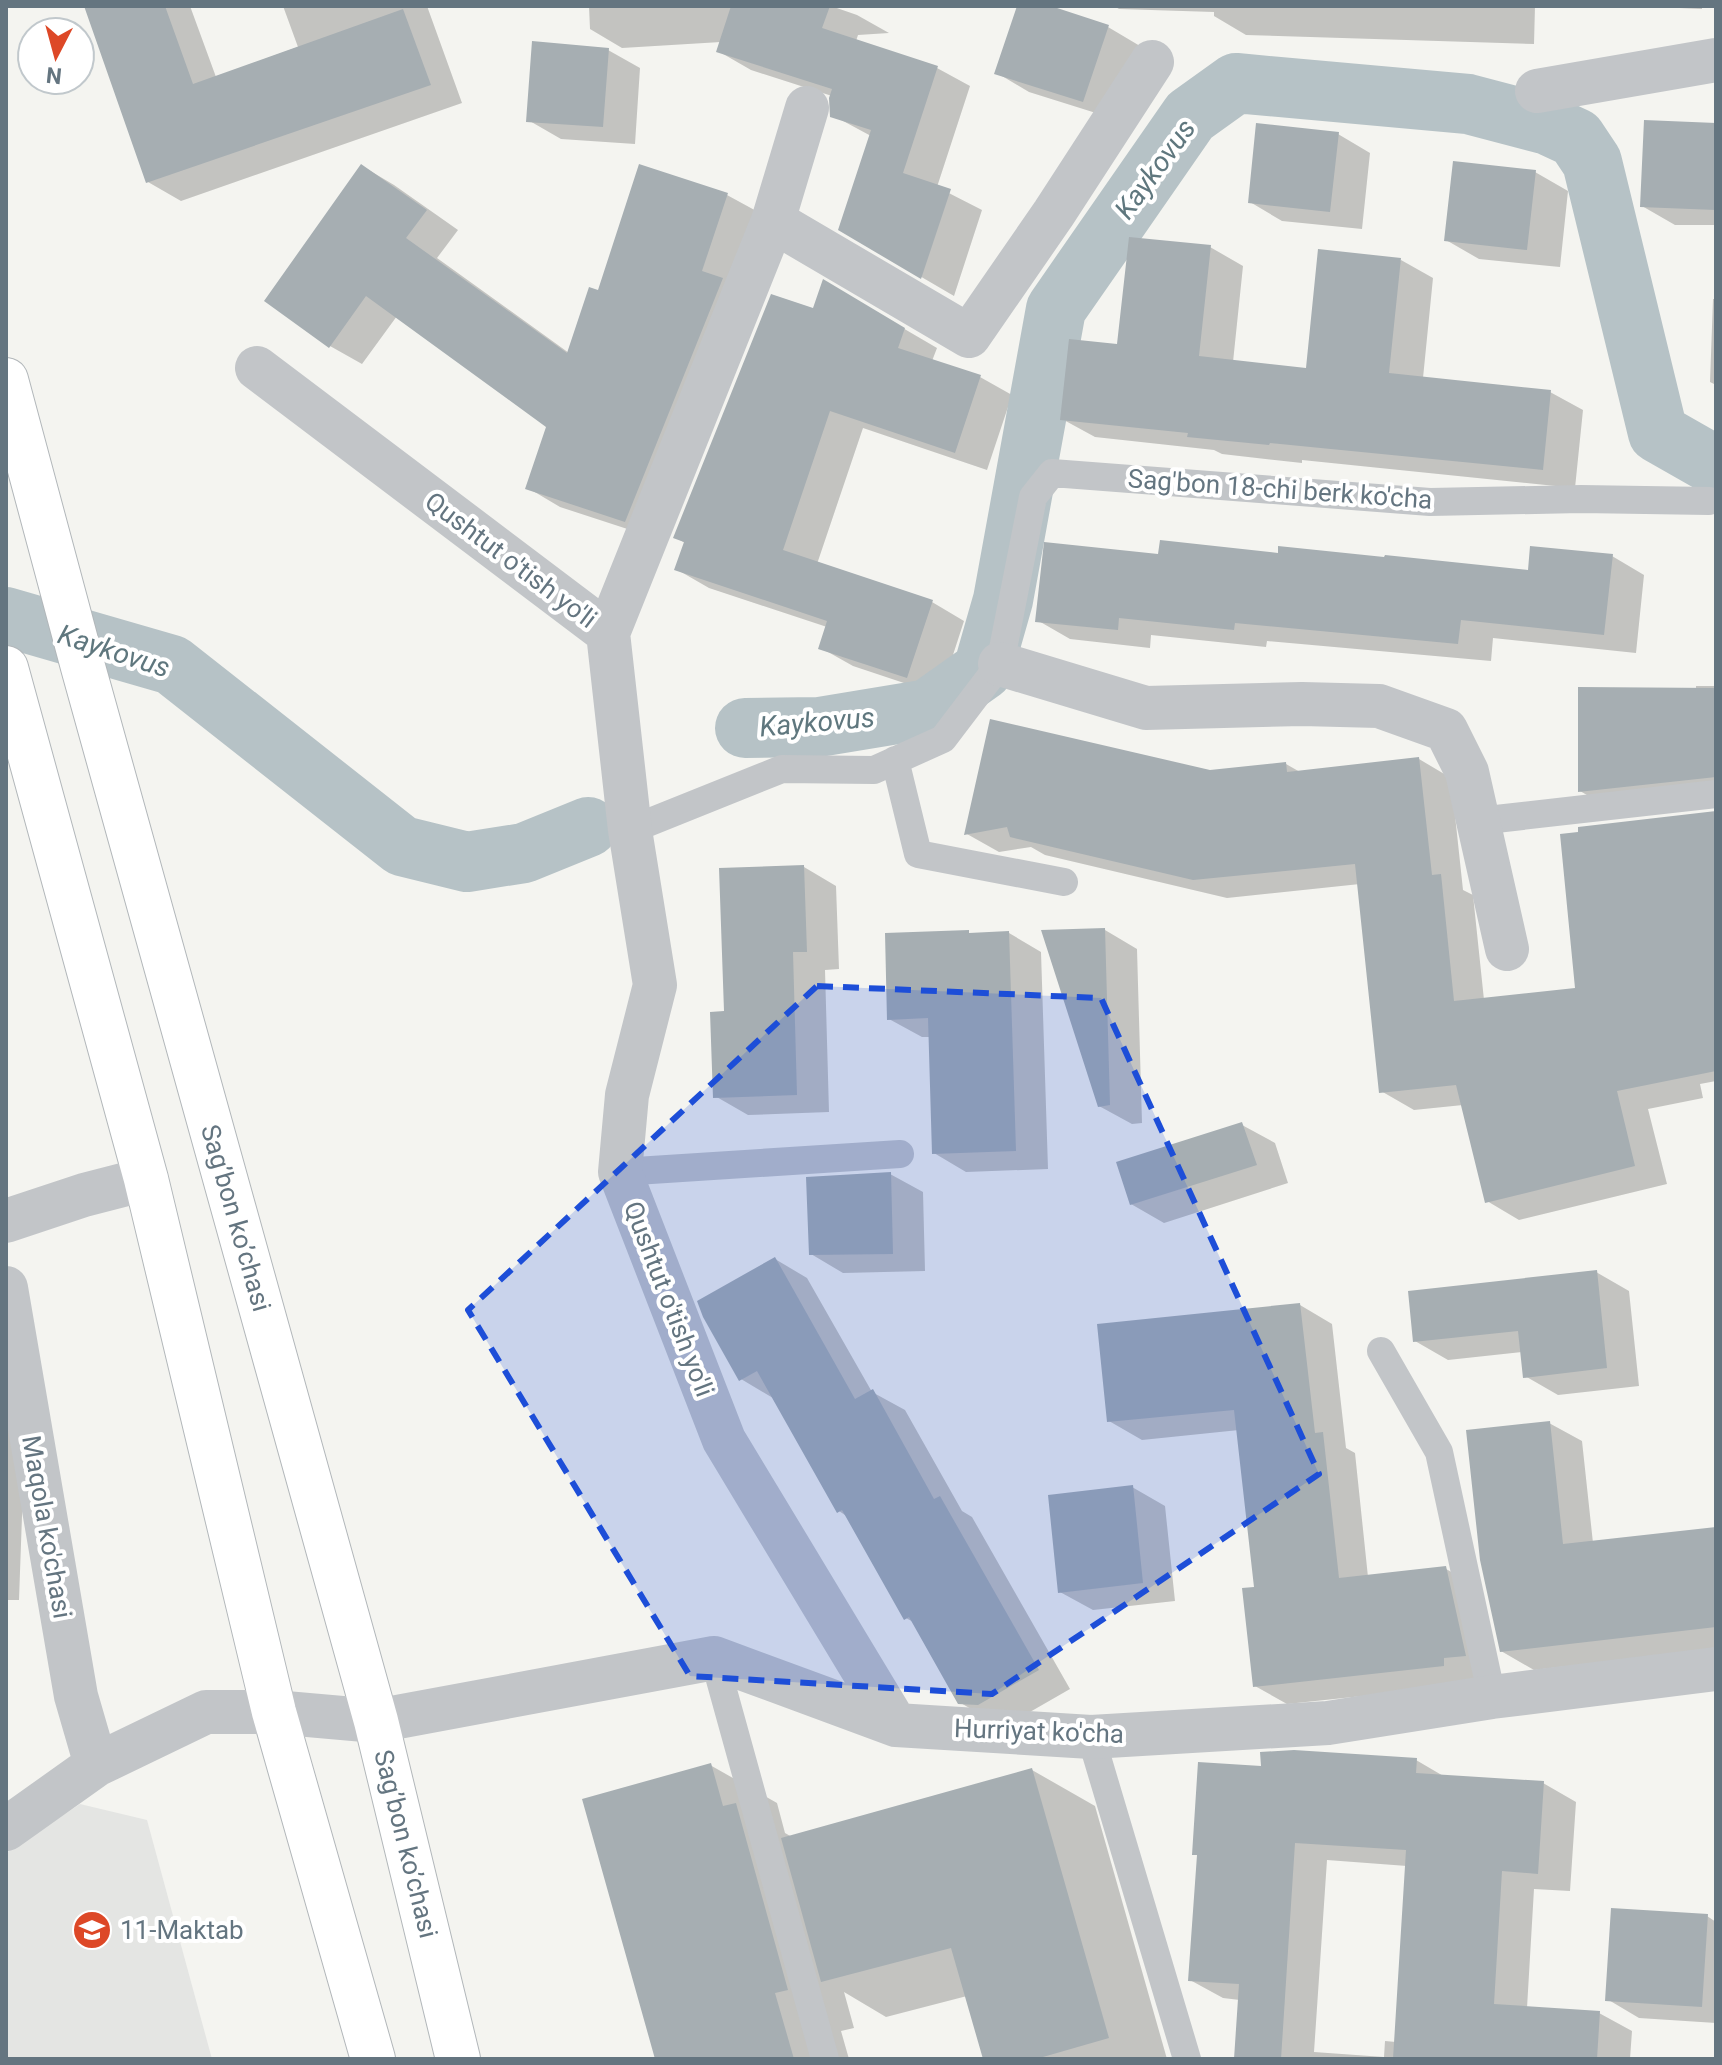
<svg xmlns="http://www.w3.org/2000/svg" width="1722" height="2065" font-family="Roboto,sans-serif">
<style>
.built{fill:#e4e5e3}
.shadow{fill:#0003;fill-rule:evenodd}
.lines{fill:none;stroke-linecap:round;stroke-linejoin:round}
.canal{stroke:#b6c2c6;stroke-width:60}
.building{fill:#a6aeb2}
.primary-casing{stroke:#b2b7ba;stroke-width:46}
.lane{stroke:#c2c5c8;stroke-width:28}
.street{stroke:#c2c5c8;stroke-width:44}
.primary{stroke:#fff;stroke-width:44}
.marked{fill:#1d4ed8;fill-opacity:0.2;stroke:#1d4ed8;stroke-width:6;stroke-dasharray:16 10;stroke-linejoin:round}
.labels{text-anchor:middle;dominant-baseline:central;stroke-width:8;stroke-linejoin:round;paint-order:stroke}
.street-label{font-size:26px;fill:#647580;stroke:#fff}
.poi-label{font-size:26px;fill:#647580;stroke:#fff;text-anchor:start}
.water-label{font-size:28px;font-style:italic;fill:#5f777e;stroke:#fff}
</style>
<rect width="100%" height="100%" fill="#f4f4f0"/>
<path class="built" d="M 80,1804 L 147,1820 L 212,2059 L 6,2059 L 6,1853 Z"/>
<path class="shadow" d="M 86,6 L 190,6 L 216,77 L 298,47 L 283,6 L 427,6 L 462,103 L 181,201 L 148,182 Z
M 589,6 L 831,6 L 857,15 L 889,33 L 858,35 L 856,41 L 937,68 L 970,86 L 937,187 L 982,210 L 954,296 L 841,230 L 871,136 L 832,115 L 832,96 L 751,70 L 718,51 L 721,42 L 622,48 L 590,29 Z
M 1019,6 L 1044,6 L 1108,27 L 1140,46 L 1115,119 L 1029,92 L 997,73 Z
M 1114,6 L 1535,6 L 1534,44 L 1246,35 L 1214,16 L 1214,12 L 1119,9 Z
M 1633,6 L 1702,6 L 1702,9 Z
M 608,50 L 640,68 L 635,144 L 561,139 L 528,120 Z
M 1716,124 L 1716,225 L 1675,225 L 1642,206 Z
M 1338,134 L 1370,153 L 1362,229 L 1282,221 L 1250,202 Z
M 362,166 L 394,185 L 458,230 L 437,258 L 569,353 L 599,292 L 727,195 L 760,213 L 658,539 L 560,507 L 528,488 L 548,426 L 397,316 L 362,364 L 330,346 Z
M 1535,172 L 1568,191 L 1560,267 L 1479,259 L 1446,240 Z
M 1210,247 L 1243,266 L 1233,362 L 1308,370 L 1401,260 L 1433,278 L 1423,378 L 1550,392 L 1583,410 L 1575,488 L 1302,460 L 1302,463 L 1222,454 L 1214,450 L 1095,437 L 1062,419 L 1119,346 Z
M 824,282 L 937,348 L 932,361 L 980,377 L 1012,395 L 987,470 L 863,428 L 817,564 L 932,602 L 964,621 L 940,695 L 853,666 L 821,648 L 827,627 L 709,588 L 676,569 L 685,543 L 675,537 L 814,310 Z
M 1713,299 L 1716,299 L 1716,385 L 1710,382 Z
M 1280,555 L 1530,572 L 1612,556 L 1644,575 L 1636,653 L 1493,638 L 1491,661 L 1267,641 L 1266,647 L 1151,635 L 1150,648 L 1070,639 L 1037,620 L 1160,556 Z
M 1696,686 L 1716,686 L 1716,798 L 1613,810 L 1580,791 L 1696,690 Z
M 1419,759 L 1451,778 L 1463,890 L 1473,895 L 1484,1000 L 1577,989 L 1716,813 L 1716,1081 L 1700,1084 L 1703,1098 L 1648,1109 L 1667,1184 L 1519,1220 L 1487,1201 L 1463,1105 L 1414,1110 L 1381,1091 L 1360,884 L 1227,898 L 1045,855 L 1031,847 L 999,852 L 967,834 L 1210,772 L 1286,764 L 1300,772 Z
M 804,867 L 836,886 L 839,969 L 825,970 L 829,1112 L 748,1115 L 715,1096 Z
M 1105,930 L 1137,949 L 1142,1123 L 1132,1124 L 1099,1106 Z
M 1009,933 L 1041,952 L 1048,1169 L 966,1172 L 934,1153 L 930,1037 L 922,1037 L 889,1019 Z
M 1242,1125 L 1275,1143 L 1288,1183 L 1164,1223 L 1131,1204 Z
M 890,1174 L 923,1192 L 925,1271 L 843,1273 L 811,1254 Z
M 775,1259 L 807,1278 L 872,1392 L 905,1410 L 962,1511 L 972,1517 L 1070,1689 L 1011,1723 L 992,1721 L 959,1702 L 915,1623 L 906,1618 L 848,1517 L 839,1511 L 773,1398 L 741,1379 Z
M 1596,1272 L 1629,1291 L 1639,1386 L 1558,1395 L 1525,1376 L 1522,1352 L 1448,1360 L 1415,1341 Z
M 1300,1305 L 1332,1324 L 1346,1448 L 1355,1453 L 1368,1577 L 1446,1569 L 1479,1587 L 1476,1684 L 1287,1704 L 1255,1686 L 1256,1589 L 1239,1430 L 1142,1440 L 1109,1421 Z
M 6,1414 L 23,1488 L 19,1600 L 6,1600 Z
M 1549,1423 L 1582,1441 L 1593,1543 L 1716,1529 L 1716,1649 L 1534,1670 L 1501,1651 Z
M 1132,1487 L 1165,1506 L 1175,1601 L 1093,1610 L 1060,1592 Z
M 1416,1760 L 1445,1777 L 1543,1783 L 1576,1802 L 1570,1891 L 1534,1889 L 1527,2008 L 1599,2013 L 1632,2031 L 1630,2059 L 1236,2059 L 1240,2000 L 1223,1998 L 1190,1980 L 1264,1768 ZM 1327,1860 L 1407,1866 L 1396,2042 L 1385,2041 L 1384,2057 L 1314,2052 Z
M 710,1765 L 777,1803 L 785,1833 L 792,1837 L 1032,1770 L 1095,1806 L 1167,2059 L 985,2059 L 967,1996 L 886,2017 L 844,1992 L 854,2028 L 841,2031 L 849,2059 L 657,2059 Z
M 1707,1916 L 1716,1922 L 1716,2023 L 1639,2018 L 1607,1999 Z"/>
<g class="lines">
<path class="canal" d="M 6,617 L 172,665 L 402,846 L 467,862 L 524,853 L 588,827
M 745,728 L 819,727 L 928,709 L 983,670 L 1003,600 L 1056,309 L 1190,116 L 1236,83 L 1468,104 L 1548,125 L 1576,138 L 1592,162 L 1658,433 L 1716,466"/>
</g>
<path class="building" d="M 84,6 L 165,6 L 193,84 L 403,9 L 431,85 L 146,183 Z
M 731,6 L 830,6 L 822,28 L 938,66 L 903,173 L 951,189 L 921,279 L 838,230 L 871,130 L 830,117 L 829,98 L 832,89 L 716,52 Z
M 1017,6 L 1051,6 L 1109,25 L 1083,102 L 994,74 Z
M 532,41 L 609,48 L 603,127 L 526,122 Z
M 1644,120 L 1716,123 L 1716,210 L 1640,207 Z
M 1256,123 L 1339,132 L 1330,212 L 1248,203 Z
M 1453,161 L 1536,170 L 1527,250 L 1444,241 Z
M 361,164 L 427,210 L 406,238 L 567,353 L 589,287 L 598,290 L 639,164 L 728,193 L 702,271 L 723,278 L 625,522 L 525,489 L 546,427 L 366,296 L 329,348 L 264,301 Z
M 1129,237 L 1211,245 L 1199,356 L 1306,368 L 1318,249 L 1401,258 L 1389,373 L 1551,390 L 1543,470 L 1270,443 L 1269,445 L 1187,437 L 1188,433 L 1060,420 L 1069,339 L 1117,344 Z
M 823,279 L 905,328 L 898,348 L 981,375 L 955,453 L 830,411 L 783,550 L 933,600 L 907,678 L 818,649 L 827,621 L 674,570 L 684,542 L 673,538 L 771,294 L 813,308 Z
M 1160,540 L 1278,553 L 1278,546 L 1384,557 L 1385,555 L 1528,570 L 1530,546 L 1613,554 L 1604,635 L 1461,620 L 1458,644 L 1235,623 L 1234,630 L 1119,618 L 1118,630 L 1035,622 L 1044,542 L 1158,554 Z
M 1578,687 L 1716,688 L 1716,777 L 1578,792 Z
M 990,719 L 1210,770 L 1286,762 L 1287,772 L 1419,757 L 1432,875 L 1441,874 L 1454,1001 L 1575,988 L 1560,834 L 1578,832 L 1578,827 L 1716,811 L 1716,1071 L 1617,1091 L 1635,1166 L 1485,1203 L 1456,1085 L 1379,1093 L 1355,864 L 1193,880 L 1010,837 L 1007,827 L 964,835 Z
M 804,865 L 807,952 L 793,952 L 797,1095 L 713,1098 L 710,1012 L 724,1011 L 719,868 Z
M 1105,928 L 1110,1105 L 1098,1107 L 1041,930 Z
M 969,930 L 969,933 L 1009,931 L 1016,1151 L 932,1154 L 928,1018 L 887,1020 L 885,933 Z
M 1242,1122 L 1257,1165 L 1130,1205 L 1116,1162 Z
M 891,1172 L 893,1254 L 809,1255 L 806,1177 Z
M 775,1257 L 855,1399 L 873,1389 L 934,1499 L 940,1496 L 1039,1670 L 978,1705 L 958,1704 L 909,1617 L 904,1620 L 842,1510 L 837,1513 L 757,1371 L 739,1381 L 703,1317 L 697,1301 Z
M 1597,1270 L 1607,1368 L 1523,1378 L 1518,1331 L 1413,1342 L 1408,1291 Z
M 1300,1303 L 1315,1433 L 1323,1432 L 1339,1578 L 1446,1566 L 1466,1656 L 1444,1658 L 1444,1666 L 1253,1687 L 1242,1588 L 1254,1587 L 1234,1410 L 1107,1422 L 1097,1324 Z
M 1550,1421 L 1563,1544 L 1716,1527 L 1716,1627 L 1500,1652 L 1480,1560 L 1466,1430 Z
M 1133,1485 L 1143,1583 L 1058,1593 L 1048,1495 Z
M 1294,1750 L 1417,1758 L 1416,1773 L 1544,1781 L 1538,1874 L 1502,1871 L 1494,2004 L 1600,2011 L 1597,2059 L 1393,2059 L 1406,1850 L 1295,1843 L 1281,2059 L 1234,2059 L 1239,1984 L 1188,1981 L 1197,1855 L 1192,1855 L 1198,1762 L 1261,1766 L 1260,1752 Z
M 711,1763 L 723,1806 L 736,1803 L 788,1990 L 775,1993 L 794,2059 L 655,2059 L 582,1799 Z
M 1032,1768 L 1109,2038 L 1036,2059 L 983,2059 L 951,1948 L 821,1982 L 781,1838 Z
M 1611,1908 L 1708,1914 L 1702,2007 L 1605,2001 Z"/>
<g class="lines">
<g class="primary-casing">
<path id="primary" d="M 6,380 L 83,667 L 376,1721 L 458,2059
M 6,668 L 146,1179 L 274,1712 L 373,2059"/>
</g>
<path class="lane" d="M 895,760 L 918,854 L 1064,882
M 1478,821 L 1716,794
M 630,830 L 782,769 L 874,770 L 943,739 L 1000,664 L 1033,497 L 1052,473 L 1430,502 L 1581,499 L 1709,501
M 620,1172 L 900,1154
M 1381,1351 L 1439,1452 L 1492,1697
M 714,1658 L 825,2059
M 1091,1737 L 1187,2059"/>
<path class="street" d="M 1537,91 L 1716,60
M 773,221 L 969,336 L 1054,213 L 1152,62
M 257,368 L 608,633 L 630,830 L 655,985 L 627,1095 L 620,1172 L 724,1440 L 896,1725
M 608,633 L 773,221 L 807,108
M 1000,664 L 1146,708 L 1302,704 L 1379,706 L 1446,730 L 1467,772 L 1507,949
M 6,1221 L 84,1195 L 146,1179
M 6,1288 L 76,1696 L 96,1765
M 6,1829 L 96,1765 L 206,1712 L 274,1712 L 376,1721 L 714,1658 L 896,1725 L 1091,1737 L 1328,1723 L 1492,1697 L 1716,1669"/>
<use href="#primary" class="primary"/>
</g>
<path class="marked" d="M 817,986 L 1101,998 L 1319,1474 L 992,1694 L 690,1676 L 468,1310 Z"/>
<defs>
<g id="school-disc" transform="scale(2)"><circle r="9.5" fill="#dd4827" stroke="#fff"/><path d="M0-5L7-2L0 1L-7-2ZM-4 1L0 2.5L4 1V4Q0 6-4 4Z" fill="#fff"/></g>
</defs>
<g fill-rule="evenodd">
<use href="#school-disc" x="92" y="1930"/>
</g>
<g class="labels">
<g class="street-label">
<text transform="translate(1280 489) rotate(4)">Sag'bon 18-chi berk ko'cha</text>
<text transform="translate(511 560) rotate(37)">Qushtut o'tish yo'li</text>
<text transform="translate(236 1218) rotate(74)">Sag’bon ko’chasi</text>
<text transform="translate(669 1299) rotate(69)">Qushtut o'tish yo'li</text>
<text transform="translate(47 1527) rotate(80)">Maqola ko'chasi</text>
<text transform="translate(1039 1731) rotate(2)">Hurriyat ko'cha</text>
<text transform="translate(406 1844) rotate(76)">Sag’bon ko’chasi</text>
</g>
<g class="poi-label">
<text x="120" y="1930">11-Maktab</text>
</g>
<g class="water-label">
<text transform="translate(1155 169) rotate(-54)">Kaykovus</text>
<text transform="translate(114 651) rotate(18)">Kaykovus</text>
<text transform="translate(817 722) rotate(-5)">Kaykovus</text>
</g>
</g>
<rect width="1722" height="2065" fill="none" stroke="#647580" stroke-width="16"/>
<g transform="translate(56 56) rotate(186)"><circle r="38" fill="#ffffff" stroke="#c1c8cc" stroke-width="2"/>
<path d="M0-6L14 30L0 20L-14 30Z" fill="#dd4827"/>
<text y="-12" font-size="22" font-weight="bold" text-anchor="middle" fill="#647580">N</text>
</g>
</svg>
